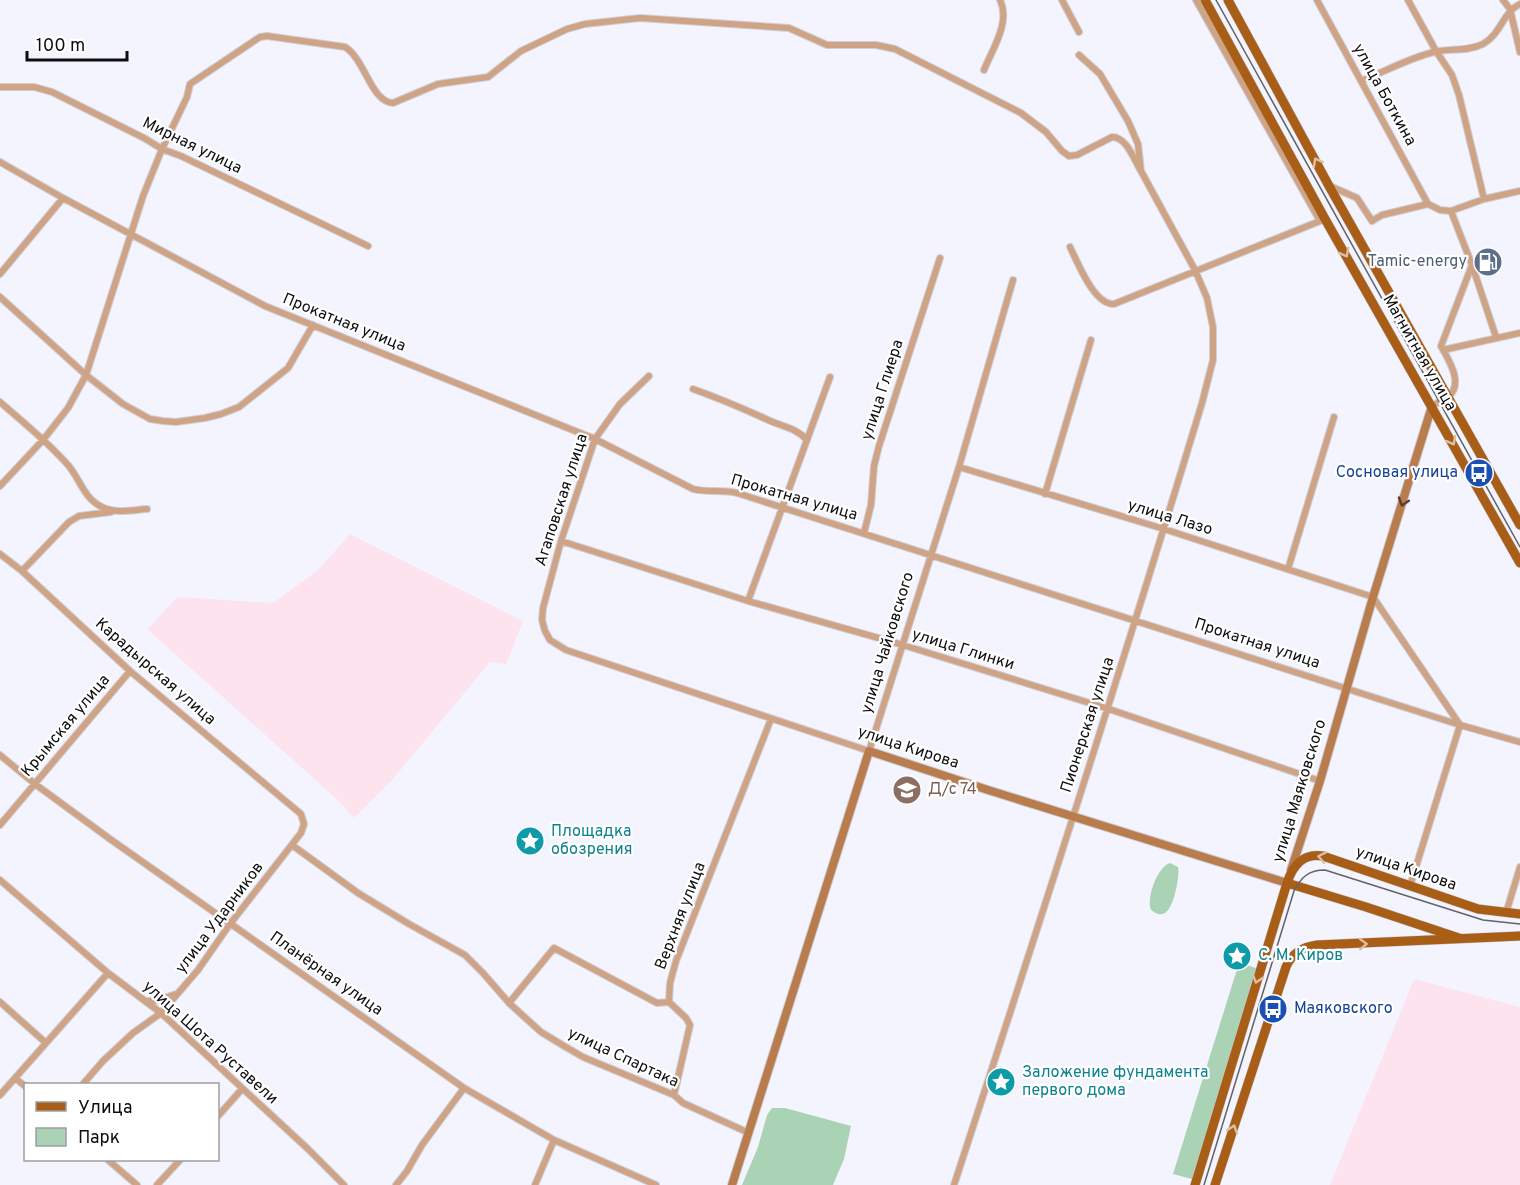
<svg xmlns="http://www.w3.org/2000/svg" width="1520" height="1185" font-family="Overpass,sans-serif">
<style>
.industrial{fill:#fce3ee}
.green{fill:#aad2b4}
.lines{fill:none;stroke-linecap:round;stroke-linejoin:round}
.street-casing{stroke:#cfcfd8;stroke-width:8}
.secondary-casing{stroke:#cfcfd8;stroke-width:10}
.primary-casing{stroke:#cfcfd8;stroke-width:10}
.street{stroke:#cfa486;stroke-width:6}
.secondary{stroke:#b97c4c;stroke-width:8}
.primary{stroke:#a95e17;stroke-width:9}
.tram{stroke:#626268;stroke-width:1.5}
.oneway{stroke:#ddbfa2}
.oneway2{stroke:#5b3f2c}
.labels{text-anchor:middle;dominant-baseline:central;stroke-width:4.5;stroke-linejoin:round;paint-order:stroke}
.street-label{font-size:16px;fill:#0e0e11;stroke:#fff}
.service-label{font-size:16px;fill:#4e5e75;stroke:#fff;text-anchor:end}
.transit-label{font-size:16px;fill:#164399;stroke:#fff;text-anchor:end}
.education-label{font-size:16px;fill:#785e54;stroke:#fff;text-anchor:start}
.culture-label{font-size:16px;fill:#0d838f;stroke:#fff;text-anchor:start}
</style>
<rect width="100%" height="100%" fill="#f4f4fe"/>
<path class="industrial" d="M 350,534 L 523,621 L 506,664 L 490,662 L 393,779 L 354,818 L 339,801 L 147,629 L 178,597 L 273,603 L 318,570 Z
M 1414,979 L 1520,1007 L 1520,1185 L 1330,1185 Z"/>
<path class="green" d="M 1170,863 L 1178,867 C 1180,876 1174,908 1165,913 C 1160,916 1155,913 1151,910 C 1146,899 1157,867 1170,863 Z
M 1239,963 L 1259,969 L 1192,1179 L 1173,1174 Z
M 772,1108 L 785,1108 L 851,1126 L 844,1159 L 833,1185 L 742,1185 L 758,1147 L 767,1115 Z"/>
<g class="lines">
<g class="street-casing">
<path id="street" d="M 1062,0 L 1079,32
M 1196,0 L 1320,221
M 1317,0 L 1428,204
M 1408,0 L 1436,51 L 1452,75 L 1459,95 L 1484,199
M 1503,0 L 1510,9 L 1520,52
M 984,70 C 992,50 1011,22 1000,0
M 1361,81 C 1384,72 1409,58 1434,52 C 1450,48 1467,52 1483,44 C 1501,34 1503,12 1520,4
M 0,87 L 34,87 L 52,92 L 144,138 L 162,149 L 181,156 L 368,246
M 0,162 L 63,198 L 265,306 L 595,439 L 693,489 C 708,493 722,489 737,493 L 1460,725 L 1520,742
M 1330,186 L 1357,198 L 1372,221 L 1382,215 L 1428,204 L 1440,210 L 1451,211 L 1484,199 L 1520,191
M 1451,211 L 1472,265 L 1496,337
M 1070,247 C 1078,263 1094,305 1114,304 L 1325,219
M 0,274 L 63,198
M 0,297 L 86,375 L 123,404 L 150,419 L 163,421 L 176,422 L 205,418 L 221,414 L 239,407 L 288,368 L 313,325
M 1443,350 L 1520,333
M 649,376 L 620,404 L 595,439 L 561,541 L 543,608 L 542,620 L 545,631 L 550,640 L 566,650 L 869,751 L 959,467 L 1013,280
M 693,389 C 718,398 742,408 766,419 C 780,426 797,428 807,440
M 0,402 C 23,422 48,442 68,465 C 80,479 84,499 102,507 C 116,514 132,510 147,509
M 1432,406 C 1437,403 1444,400 1449,396 C 1464,383 1448,359 1441,346 L 1472,265
M 959,467 L 1164,529 L 1373,597 L 1460,725 L 1410,886
M 0,486 L 43,440 L 68,408 L 86,375 L 143,196 L 162,149 L 187,97 L 190,84 L 260,37 L 267,36 L 345,47 C 365,59 371,102 393,103 L 438,84 L 488,77 L 521,51 L 567,29 L 585,24 L 640,18 L 789,28 L 827,45 L 876,45 L 895,49 L 1021,113 L 1046,132 L 1062,151 L 1069,156 L 1077,155 L 1112,137 C 1127,137 1134,160 1141,171
M 1045,494 L 1091,340
M 864,533 L 871,505 L 874,466 L 879,446 L 940,258
M 561,541 L 748,601 L 903,645 L 1109,709 L 1320,781
M 0,554 L 22,571 L 130,671 L 301,814 L 304,824 L 301,833 L 230,924 L 198,970 L 161,1013 L 133,1033 L 103,1061 L 83,1084
M 1288,569 L 1334,417
M 22,571 L 69,522 L 79,516 L 111,512
M 748,601 L 830,377
M 0,755 L 35,784 L 110,839 L 464,1088 L 554,1140 L 656,1185
M 0,825 L 130,671
M 292,845 L 358,893 L 409,924 L 465,955 L 483,973 L 509,1003 L 541,1032 L 564,1046 L 583,1057 L 674,1095 L 683,1103 L 749,1133
M 0,880 L 108,973 L 161,1013 L 308,1149 L 344,1185
M 1506,913 L 1520,867
M 146,1001 L 156,1001 L 176,994
M 0,1002 L 46,1043
M 669,1002 L 686,1018 L 690,1025 L 674,1095
M 509,1003 L 554,948 L 657,1003 L 669,1002 L 670,983 L 676,961 L 771,719
M 15,1078 L 26,1087
M 0,1095 L 108,973
M 218,1116 L 242,1089
M 108,1160 L 137,1185
M 157,1185 L 180,1160
M 396,1185 L 407,1171 L 422,1145 L 464,1088
M 535,1185 L 554,1140
M 954,1185 C 1039,925 1123,665 1202,403 L 1213,360 L 1213,327 L 1207,298 L 1195,270 L 1141,171 L 1138,144 L 1128,121 L 1100,74 L 1079,55"/>
</g>
<g class="secondary-casing">
<path id="secondary" d="M 1291,870 L 1320,781 L 1373,597 L 1432,406
M 732,1185 L 869,751 L 988,790 L 1287,883"/>
</g>
<g class="primary-casing">
<path id="primary" d="M 1205,0 L 1325,219 L 1520,563
M 1228,0 L 1329,186 L 1520,525
M 1287,883 L 1366,907 L 1459,938
M 1195,1185 L 1287,883 C 1293,865 1303,853 1323,856 L 1478,909 L 1520,914
M 1215,1185 L 1286,967 C 1292,953 1302,947 1317,945 L 1520,936"/>
</g>
<use href="#street" class="street"/>
<use href="#secondary" class="secondary"/>
<use href="#primary" class="primary"/>
<path class="tram" d="M 1216,0 L 1520,547
M 1204,1185 L 1294,891 C 1301,877 1309,870 1325,870 L 1483,920 L 1520,924"/>
</g>
<defs><path id="oneway-chevron" d="M-2-3.5L2.5 0L-2 3.5" fill="none" stroke-width="1.6" stroke-linecap="round" stroke-linejoin="round" transform="scale(1.5)"/></defs>
<g class="oneway">
<use href="#oneway-chevron" transform="translate(1317 162) rotate(-119)"/>
<use href="#oneway-chevron" transform="translate(1345 253) rotate(61)"/>
<use href="#oneway-chevron" transform="translate(1452 441) rotate(61)"/>
<use href="#oneway-chevron" transform="translate(1322 857) rotate(-169)"/>
<use href="#oneway-chevron" transform="translate(1363 944) rotate(-2)"/>
<use href="#oneway-chevron" transform="translate(1257 979) rotate(107)"/>
<use href="#oneway-chevron" transform="translate(1233 1129) rotate(-72)"/>
</g>
<use class="oneway2" href="#oneway-chevron" transform="translate(1403 502) rotate(108)"/>
<defs>
<g id="fuel-disc" transform="scale(1.5)"><circle r="9.5" fill="#5c6f8a" stroke="#fff"/><path d="M-5.5-6h7V0h2V4h1.3V-2.5L3-4.5l.8-.8L6-3V5H2.5V1h-1V6h-7ZM-4.2-4.7v3.2H.2V-4.7Z" fill="#fff"/></g>
<g id="bus-disc" transform="scale(1.5)"><circle r="9.5" fill="#1a4fb4" stroke="#fff"/><path d="M-5-6H5V4H4V6H2V4H-2V6H-4V4H-5ZM-3.5-4V0h7V-4ZM-3.5 1.2v1.5H-2V1.2ZM2 1.2v1.5H3.5V1.2Z" fill="#fff"/></g>
<g id="school-disc" transform="scale(1.5)"><circle r="9.5" fill="#8d6e63" stroke="#fff"/><path d="M0-5L7-2L0 1L-7-2ZM-4 1L0 2.5L4 1V4Q0 6-4 4Z" fill="#fff"/></g>
<g id="sight-disc" transform="scale(1.5)"><circle r="9.5" fill="#0f9aa8" stroke="#fff"/><path d="M0-6L1.8-2.2L6-1.7L2.9 1.2L3.7 5.4L0 3.3L-3.7 5.4L-2.9 1.2L-6-1.7L-1.8-2.2Z" fill="#fff"/></g>
</defs>
<g fill-rule="evenodd">
<use href="#fuel-disc" x="1488" y="262"/>
<use href="#bus-disc" x="1479" y="473"/>
<use href="#school-disc" x="907" y="790"/>
<use href="#sight-disc" x="530" y="841"/>
<use href="#sight-disc" x="1237" y="956"/>
<use href="#bus-disc" x="1273" y="1009"/>
<use href="#sight-disc" x="1001" y="1082"/>
</g>
<g class="labels">
<g class="street-label">
<text transform="translate(1384 95) rotate(61)">улица Боткина</text>
<text transform="translate(192 146) rotate(26)">Мирная улица</text>
<text transform="translate(344 323) rotate(22)">Прокатная улица</text>
<text transform="translate(1419 353) rotate(60)">Магнитная улица</text>
<text transform="translate(883 390) rotate(-72)">улица Глиера</text>
<text transform="translate(794 498) rotate(16)">Прокатная улица</text>
<text transform="translate(562 500) rotate(-72)">Агаповская улица</text>
<text transform="translate(1170 518) rotate(17)">улица Лазо</text>
<text transform="translate(888 643) rotate(-73)">улица Чайковского</text>
<text transform="translate(1257 644) rotate(18)">Прокатная улица</text>
<text transform="translate(963 650) rotate(17)">улица Глинки</text>
<text transform="translate(155 672) rotate(41)">Карадырская улица</text>
<text transform="translate(1088 725) rotate(-72)">Пионерская улица</text>
<text transform="translate(66 726) rotate(-50)">Крымская улица</text>
<text transform="translate(908 748) rotate(18)">улица Кирова</text>
<text transform="translate(1300 791) rotate(-73)">улица Маяковского</text>
<text transform="translate(1406 869) rotate(19)">улица Кирова</text>
<text transform="translate(681 916) rotate(-69)">Верхняя улица</text>
<text transform="translate(220 918) rotate(-53)">улица Ударников</text>
<text transform="translate(326 974) rotate(35)">Планёрная улица</text>
<text transform="translate(210 1043) rotate(42)">улица Шота Руставели</text>
<text transform="translate(623 1058) rotate(25)">улица Спартака</text>
</g>
<g class="service-label">
<text x="1467" y="262">Tamic-energy</text>
</g>
<g class="transit-label">
<text x="1458" y="473">Сосновая улица</text>
<text x="1294" y="1009" text-anchor="start">Маяковского</text>
</g>
<g class="education-label">
<text x="928" y="790">Д/с 74</text>
</g>
<g class="culture-label">
<text x="551" y="832">Площадка<tspan x="551" dy="18">обозрения</tspan></text>
<text x="1258" y="956">С. М. Киров</text>
<text x="1022" y="1073">Заложение фундамента<tspan x="1022" dy="18">первого дома</tspan></text>
</g>
</g>
<rect x="24" y="1083" width="195" height="78" fill="#ffffff" stroke="#9f9fa0" stroke-width="1.5"/>
<rect x="36" y="1102" width="30" height="9" fill="#a95e17" stroke="#9f9fa0" stroke-width="1.5"/>
<text x="78" y="1113" font-size="18" fill="#0e0e11">Улица</text>
<rect x="36" y="1128" width="30" height="18" fill="#aad2b4" stroke="#9f9fa0" stroke-width="1.5"/>
<text x="78" y="1143" font-size="18" fill="#0e0e11">Парк</text>
<path d="M27 51v9h100v-9" fill="none" stroke="#0e0e11" stroke-width="3"/>
<text x="36" y="51" font-size="18" fill="#0e0e11" stroke="#ffffff" stroke-width="4.5" paint-order="stroke">100 m</text>
</svg>
